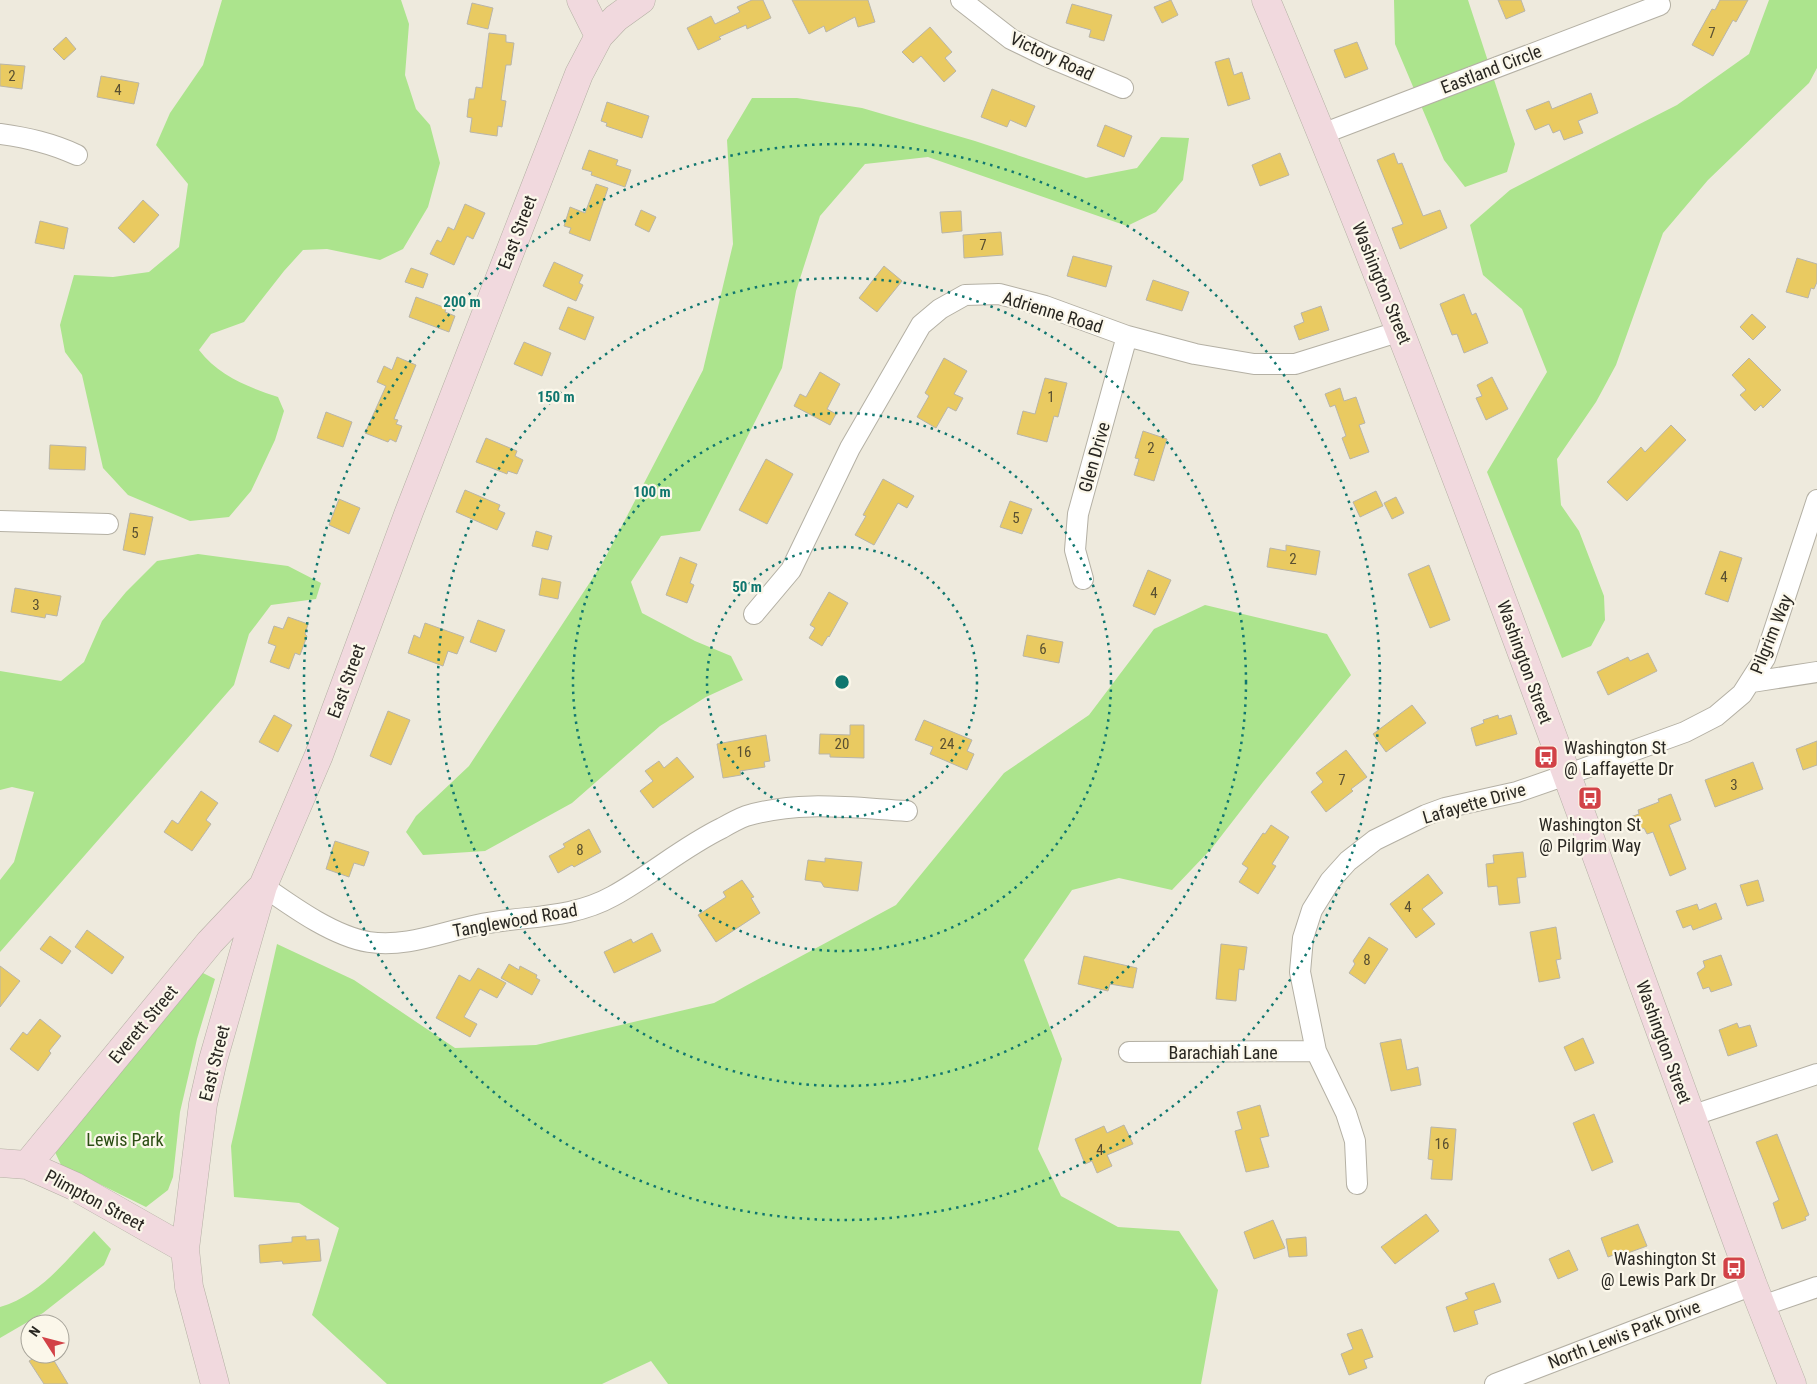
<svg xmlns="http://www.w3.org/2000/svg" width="1817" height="1384" font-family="'Roboto Condensed',sans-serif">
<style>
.green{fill:#ace48d}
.building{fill:#e9ca61;stroke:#b9b5a9}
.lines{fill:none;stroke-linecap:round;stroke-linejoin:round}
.street-casing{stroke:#b4b0a4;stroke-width:22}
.secondary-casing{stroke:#b4b0a4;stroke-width:29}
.street{stroke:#fff;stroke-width:20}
.secondary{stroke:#f1d9de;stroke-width:28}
.ring{fill:none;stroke:#0f766e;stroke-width:2.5;stroke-dasharray:2.5 5}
.labels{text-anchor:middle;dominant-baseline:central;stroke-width:4.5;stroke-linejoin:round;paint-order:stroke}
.number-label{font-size:15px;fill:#595032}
.street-label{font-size:18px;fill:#292722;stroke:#fbf7ea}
.poi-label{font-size:18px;fill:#292722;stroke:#fbf7ea;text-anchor:start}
.park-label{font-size:18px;fill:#2c4f14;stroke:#fbf7ea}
.centre{fill:#0f766e;stroke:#fbf7ea;stroke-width:2.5}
.ring-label{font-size:15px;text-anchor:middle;font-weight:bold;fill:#0f766e;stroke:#fbf7ea;stroke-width:4.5;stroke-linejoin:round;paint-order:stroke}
</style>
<rect width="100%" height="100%" fill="#eeeadd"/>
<path class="green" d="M 222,0 L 401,0 L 409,24 L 405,75 L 416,109 L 430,125 L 440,163 L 428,207 L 403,249 L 380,260 L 327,249 L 303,250 L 284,271 L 244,322 L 211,334 L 199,350 C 219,376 248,387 278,397 L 284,411 L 275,440 L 251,491 L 229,517 L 190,521 L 128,495 L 103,468 L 82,375 L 65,352 L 60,325 L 74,275 L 113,277 L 149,272 L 179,247 L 188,184 L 156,145 L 170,113 L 203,65 Z
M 1394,0 L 1468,0 L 1515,144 L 1507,172 L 1465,187 L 1444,160 L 1395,44 Z
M 1769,0 L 1817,0 L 1817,68 L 1809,83 L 1708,180 L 1663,233 L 1616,365 L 1596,402 L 1557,459 L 1561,505 L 1579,531 L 1604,596 L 1605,620 L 1591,646 L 1562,658 L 1487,472 L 1547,372 L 1522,309 L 1483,275 L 1470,225 L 1510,190 L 1677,105 L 1749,54 Z
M 752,98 L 797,98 L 862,108 L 975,141 L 1086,178 L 1137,168 L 1161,137 L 1189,138 L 1183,180 L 1156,212 L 1127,226 L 928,157 L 865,164 L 820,216 L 796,291 L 782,368 L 700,531 L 661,536 L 631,582 L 642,613 L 695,641 L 731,656 L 743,680 L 706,697 L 660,726 L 572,803 L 485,851 L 423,855 L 406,832 L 416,816 L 469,766 L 602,564 L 703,370 L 733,244 L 727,140 Z
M 198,554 L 288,566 L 321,583 L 316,599 L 271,605 L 249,634 L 234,685 L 0,952 L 0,880 L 14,862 L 34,792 L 12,787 L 0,790 L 0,671 L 61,681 L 84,662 L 102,621 L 126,592 L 157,561 Z
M 1205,605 L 1327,634 L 1351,675 L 1263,782 L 1212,848 L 1172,890 L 1119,878 L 1072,890 L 1024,960 L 1062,1059 L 1038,1149 L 1061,1196 L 1118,1227 L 1179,1231 L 1218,1290 L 1201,1384 L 668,1384 L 651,1361 L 602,1384 L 387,1384 L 312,1315 L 339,1228 L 299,1203 L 234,1197 L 231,1146 L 277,944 L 354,980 L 455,1048 L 536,1045 L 714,1003 L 896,905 L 1004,773 L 1089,715 L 1154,629 Z
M 201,972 L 215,979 L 197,1039 L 180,1112 L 173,1177 L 168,1190 L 146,1207 L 61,1165 L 55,1152 Z
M 94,1231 L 111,1249 L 104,1265 L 43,1313 L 0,1338 L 0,1307 C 41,1295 66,1260 94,1231 Z"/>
<path class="building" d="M 752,0 L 763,0 L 771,18 L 747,29 L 746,25 L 719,37 L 721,39 L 698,50 L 687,28 L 711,16 L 715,24 L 740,12 L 737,7 Z
M 792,0 L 868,0 L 875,22 L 858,27 L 855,17 L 826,32 L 824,26 L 809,34 Z
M 1171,0 L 1178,15 L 1162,23 L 1154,7 Z
M 1498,0 L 1521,0 L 1525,11 L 1506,19 Z
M 1720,0 L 1748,0 L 1736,22 L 1733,20 L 1713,56 L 1692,45 L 1712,9 L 1715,10 Z
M 472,3 L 493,8 L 488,29 L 467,24 Z
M 1072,4 L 1112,15 L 1104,41 L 1089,37 L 1091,30 L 1066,23 Z
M 930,27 L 952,52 L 945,58 L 956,71 L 944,82 L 921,56 L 913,63 L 902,52 Z
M 489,33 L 506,35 L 506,42 L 514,43 L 511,65 L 506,65 L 501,100 L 506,101 L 502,127 L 498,126 L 497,136 L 470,132 L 472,118 L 467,117 L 469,99 L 474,99 L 476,87 L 482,88 Z
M 66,37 L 76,49 L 64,60 L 53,49 Z
M 1357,42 L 1368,69 L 1345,78 L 1334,50 Z
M 1229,58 L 1234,75 L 1242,72 L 1250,99 L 1228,106 L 1215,62 Z
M 0,64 L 25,66 L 22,89 L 0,86 Z
M 101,76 L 139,83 L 134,104 L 97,97 Z
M 992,89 L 1035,106 L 1026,127 L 1010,120 L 1007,127 L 981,117 Z
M 1591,93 L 1598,113 L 1578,121 L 1583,133 L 1564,140 L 1560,130 L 1553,133 L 1549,124 L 1535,130 L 1526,110 L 1549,101 L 1552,109 Z
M 607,102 L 649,116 L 642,138 L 606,126 L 607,123 L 601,121 Z
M 1105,125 L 1132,136 L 1124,157 L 1097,146 Z
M 589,150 L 618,160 L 616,165 L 631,170 L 625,187 L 591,175 L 592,172 L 582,169 Z
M 1280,153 L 1289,175 L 1260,186 L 1252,165 Z
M 1394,153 L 1398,164 L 1402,163 L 1423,216 L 1440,210 L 1447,228 L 1400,249 L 1392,228 L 1403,224 L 1377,160 Z
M 596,184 L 608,188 L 590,241 L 569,233 L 571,228 L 564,226 L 570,207 L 585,213 Z
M 143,200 L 159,215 L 134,243 L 118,228 Z
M 465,204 L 485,213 L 473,239 L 467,236 L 454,265 L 430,254 L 437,240 L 441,242 L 448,227 L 454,230 Z
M 641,210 L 656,217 L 649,232 L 635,225 Z
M 961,211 L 962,231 L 942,233 L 940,212 Z
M 40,221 L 68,228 L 64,249 L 35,243 Z
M 1001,232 L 1003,255 L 964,258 L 963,235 Z
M 1073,256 L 1112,266 L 1106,287 L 1067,276 Z
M 1797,258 L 1817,264 L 1817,282 L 1814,289 L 1811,288 L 1808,298 L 1786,292 Z
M 554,262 L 583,275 L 579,283 L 583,285 L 576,301 L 543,286 Z
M 884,266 L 902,281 L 877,312 L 859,298 Z
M 411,268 L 428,274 L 423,288 L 405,282 Z
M 1153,280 L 1189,292 L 1182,311 L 1146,300 Z
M 1464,294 L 1472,315 L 1476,313 L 1488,343 L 1464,353 L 1457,334 L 1452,335 L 1440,304 Z
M 416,297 L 446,308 L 445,312 L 455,316 L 449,332 L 409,317 Z
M 1321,306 L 1329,330 L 1299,340 L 1294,326 L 1304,322 L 1301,313 Z
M 568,307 L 594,317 L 585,340 L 559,329 Z
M 1752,314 L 1766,327 L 1753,340 L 1740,327 Z
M 524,342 L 551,353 L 542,376 L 514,364 Z
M 397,357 L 416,365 L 394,419 L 398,420 L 396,424 L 402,426 L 396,442 L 390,439 L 388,442 L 365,433 L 386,386 L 377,382 L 384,366 L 392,370 Z
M 944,358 L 967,371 L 954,394 L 963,398 L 956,411 L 948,407 L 936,428 L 917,417 L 929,396 L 925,393 Z
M 1749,358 L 1781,390 L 1763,408 L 1761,405 L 1755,411 L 1740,395 L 1746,390 L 1732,375 Z
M 820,372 L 840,384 L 827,409 L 836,414 L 830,425 L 794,406 L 800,394 L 806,397 Z
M 1492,377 L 1508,409 L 1486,420 L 1476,398 L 1482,396 L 1477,385 Z
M 1045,378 L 1067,383 L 1058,417 L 1054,416 L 1047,442 L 1017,434 L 1023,411 L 1035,414 Z
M 1340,388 L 1344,401 L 1356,397 L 1365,423 L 1359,425 L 1369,452 L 1350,459 L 1342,438 L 1346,436 L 1335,405 L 1330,407 L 1325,394 Z
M 326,412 L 352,422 L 343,447 L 317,438 Z
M 1671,425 L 1686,440 L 1627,501 L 1607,482 L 1641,447 L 1645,452 Z
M 1143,431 L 1167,439 L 1154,481 L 1134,475 L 1139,459 L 1135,458 Z
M 486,438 L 517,451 L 515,456 L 523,460 L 517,474 L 508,471 L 507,474 L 476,462 Z
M 50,445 L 86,447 L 85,470 L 49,469 Z
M 766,459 L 793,474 L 767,524 L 739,510 Z
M 883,479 L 914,496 L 907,508 L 898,503 L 874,545 L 855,535 L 866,516 L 863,515 Z
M 465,490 L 500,505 L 498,510 L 505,513 L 497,530 L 456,512 Z
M 1376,491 L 1383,506 L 1360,517 L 1353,502 Z
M 1396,497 L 1404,513 L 1392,519 L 1384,503 Z
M 339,499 L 360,508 L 349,534 L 329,525 Z
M 1010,501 L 1032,509 L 1022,534 L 1000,527 Z
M 130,513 L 153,517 L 145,555 L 123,550 Z
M 536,531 L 552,536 L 548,550 L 532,546 Z
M 1286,545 L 1320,551 L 1316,575 L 1267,567 L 1270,548 L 1286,551 Z
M 1720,551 L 1742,558 L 1728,602 L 1705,594 Z
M 680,557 L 697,564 L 690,583 L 694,585 L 687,603 L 666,595 Z
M 1429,565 L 1450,620 L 1430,628 L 1408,574 Z
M 1148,570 L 1171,580 L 1155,615 L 1133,606 Z
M 542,578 L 561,582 L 558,599 L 539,595 Z
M 15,588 L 61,596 L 57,616 L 46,614 L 45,618 L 11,612 Z
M 829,592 L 848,603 L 829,637 L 828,636 L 822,646 L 809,638 L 815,628 L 810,625 Z
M 288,617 L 308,624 L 305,634 L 307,636 L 300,655 L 295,653 L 289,669 L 270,662 L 276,646 L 268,643 L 274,626 L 283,629 Z
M 478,620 L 505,630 L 496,652 L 470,642 Z
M 425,623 L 464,637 L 457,654 L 448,651 L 443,666 L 408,653 L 414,635 L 420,638 Z
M 1027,635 L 1063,642 L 1059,663 L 1023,656 Z
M 1648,653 L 1657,671 L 1608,695 L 1597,672 L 1628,657 L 1630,661 Z
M 1412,705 L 1426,723 L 1386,752 L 1373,734 Z
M 388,711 L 410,720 L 391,765 L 370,756 Z
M 274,715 L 292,725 L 278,752 L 259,742 Z
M 1498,715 L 1499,719 L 1511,715 L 1517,734 L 1476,746 L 1471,728 L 1484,723 L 1483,720 Z
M 924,720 L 972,740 L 967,751 L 974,754 L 967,770 L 930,754 L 933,747 L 915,740 Z
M 850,725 L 864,725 L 864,758 L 830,757 L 830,754 L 819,754 L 820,734 L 850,735 Z
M 766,735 L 770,761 L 764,762 L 765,767 L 740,771 L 741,775 L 723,778 L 717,744 Z
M 1817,741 L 1817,765 L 1803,770 L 1796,749 Z
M 1346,750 L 1367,777 L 1351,789 L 1353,791 L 1326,812 L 1311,792 L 1323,782 L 1316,773 Z
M 677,757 L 694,777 L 653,808 L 640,791 L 653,781 L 645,771 L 659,761 L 664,768 Z
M 1753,762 L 1763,789 L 1715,807 L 1705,780 Z
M 201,791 L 218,803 L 206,820 L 211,824 L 192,851 L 164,832 L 172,820 L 178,824 Z
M 1671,794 L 1681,820 L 1669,825 L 1686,869 L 1670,876 L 1653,832 L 1647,834 L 1644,828 L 1636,832 L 1630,817 L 1639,814 L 1638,810 L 1659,802 L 1658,799 Z
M 1271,825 L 1289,837 L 1272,864 L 1276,866 L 1258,894 L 1239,882 L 1248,868 L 1242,864 L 1263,833 L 1265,834 Z
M 589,829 L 601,852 L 574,867 L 572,865 L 558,873 L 549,856 L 565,847 L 563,844 Z
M 335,841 L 369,852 L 364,866 L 354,863 L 349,877 L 326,869 Z
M 1523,852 L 1526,877 L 1517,878 L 1520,903 L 1499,905 L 1497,886 L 1488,887 L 1486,864 L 1494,863 L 1493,855 Z
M 825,858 L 862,862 L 858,891 L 824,887 L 821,882 L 805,880 L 808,860 L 825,862 Z
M 1428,874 L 1443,893 L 1422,909 L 1435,924 L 1416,938 L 1390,904 Z
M 742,880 L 754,897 L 751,898 L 760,913 L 716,942 L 698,915 L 726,897 L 723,892 Z
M 1758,880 L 1764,901 L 1747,906 L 1740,885 Z
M 1716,903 L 1722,919 L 1693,930 L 1691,925 L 1683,928 L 1676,911 L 1697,904 L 1699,910 Z
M 1556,927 L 1561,959 L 1556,960 L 1560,978 L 1539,982 L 1530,932 Z
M 87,930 L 124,957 L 112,974 L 75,947 Z
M 652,933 L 661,951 L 614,973 L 604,952 L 631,939 L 633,943 Z
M 50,936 L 71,951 L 62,964 L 40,949 Z
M 1369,937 L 1388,949 L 1365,984 L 1349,973 L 1355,964 L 1353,961 Z
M 1221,944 L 1247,947 L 1244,970 L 1239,969 L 1236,1001 L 1216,999 Z
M 1721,955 L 1732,985 L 1711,992 L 1709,987 L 1703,989 L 1697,973 L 1705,967 L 1703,961 Z
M 1084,956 L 1137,968 L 1133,988 L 1110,984 L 1108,991 L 1078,984 Z
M 509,964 L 519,970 L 520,966 L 537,975 L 536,978 L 540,980 L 532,995 L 501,978 Z
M 0,966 L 20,981 L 0,1007 Z
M 478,968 L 506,983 L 497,998 L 480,989 L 464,1017 L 477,1024 L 470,1037 L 436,1018 L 459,975 L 470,981 Z
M 40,1019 L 61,1036 L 49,1051 L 51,1053 L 38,1071 L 10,1049 L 23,1032 L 27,1035 Z
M 1737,1023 L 1739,1028 L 1750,1025 L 1757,1046 L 1728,1056 L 1719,1030 Z
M 1583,1038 L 1594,1063 L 1575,1071 L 1564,1047 Z
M 1401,1039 L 1407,1070 L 1418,1067 L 1421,1085 L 1391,1091 L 1380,1043 Z
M 1260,1105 L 1269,1136 L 1260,1138 L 1269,1167 L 1246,1172 L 1235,1131 L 1242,1129 L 1237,1112 Z
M 1594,1114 L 1613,1162 L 1592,1171 L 1573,1123 Z
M 1124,1125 L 1133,1144 L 1107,1155 L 1112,1166 L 1097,1173 L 1092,1161 L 1085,1164 L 1075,1139 L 1104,1126 L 1107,1133 Z
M 1431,1127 L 1456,1129 L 1452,1180 L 1431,1179 L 1433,1160 L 1428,1159 Z
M 1777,1134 L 1809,1215 L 1805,1217 L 1806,1220 L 1782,1229 L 1773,1203 L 1779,1200 L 1756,1142 Z
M 1426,1214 L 1439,1231 L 1395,1264 L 1381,1247 Z
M 1273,1220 L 1285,1248 L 1254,1259 L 1244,1232 Z
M 1638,1224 L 1647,1246 L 1617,1257 L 1616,1254 L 1608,1257 L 1601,1238 Z
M 306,1236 L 306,1240 L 319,1239 L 321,1261 L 283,1264 L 282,1261 L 260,1263 L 259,1245 L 292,1242 L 292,1237 Z
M 1306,1237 L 1307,1256 L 1289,1257 L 1286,1239 Z
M 1569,1250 L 1578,1270 L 1558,1279 L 1549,1259 Z
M 1494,1283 L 1501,1302 L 1474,1311 L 1478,1324 L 1454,1332 L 1446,1307 L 1468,1299 L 1465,1293 Z
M 1362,1329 L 1373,1357 L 1364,1360 L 1367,1368 L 1349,1375 L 1341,1354 L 1353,1349 L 1347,1334 Z
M 41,1354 L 50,1354 L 68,1384 L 44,1384 L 29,1361 Z"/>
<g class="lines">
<g class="street-casing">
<path id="street" d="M 961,0 L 1011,39 L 1046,56 L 1123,88
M 0,134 C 28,138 51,143 77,155
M 1322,134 L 1660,5
M 0,521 L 108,524
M 1083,579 L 1075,550 L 1078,514 L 1127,336
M 754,614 L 791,570 L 850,448 L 921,325 L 940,309 L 965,295 L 999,294 L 1045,306 L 1127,336 L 1195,354 L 1254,364 L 1295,364 L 1401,331
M 1752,682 L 1817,672
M 263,886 C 293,907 333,936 369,942 C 405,948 442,932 477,925 C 524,915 570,920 613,896 C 651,875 683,847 722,828 C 729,824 738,819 746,816 C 799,800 853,808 907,811
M 1129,1052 L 1316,1051
M 1691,1116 L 1817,1074
M 1357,1184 L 1355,1141 L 1346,1113 L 1316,1051 L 1300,972 L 1303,938 L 1312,910 L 1330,881 L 1348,861 L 1375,840 L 1426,815 L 1445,808 L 1517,792 L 1566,775 L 1685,732 L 1716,716 L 1742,694 L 1765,658 L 1817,500
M 1762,1306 L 1817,1287
M 1495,1384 L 1753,1285"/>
</g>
<g class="secondary-casing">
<path id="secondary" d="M 1266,0 C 1444,422 1595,855 1753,1285 L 1792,1384
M 599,36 L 616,18 L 641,0
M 0,1163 L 27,1165 L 74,1186 L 185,1249
M 27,1165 L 210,942 L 260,889
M 215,1384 L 189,1287 L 185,1249 L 203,1104 L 213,1060 L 263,886 L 319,755 L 409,512 L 579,74 L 599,36 L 581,0"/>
</g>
<use href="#street" class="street"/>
<use href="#secondary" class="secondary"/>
</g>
<g class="ring">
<circle cx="842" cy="682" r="135"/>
<circle cx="842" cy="682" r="269"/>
<circle cx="842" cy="682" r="404"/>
<circle cx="842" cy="682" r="538"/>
</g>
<defs>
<g id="bus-square" transform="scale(1.25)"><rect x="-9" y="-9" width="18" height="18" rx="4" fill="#d24247" stroke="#fbf7ea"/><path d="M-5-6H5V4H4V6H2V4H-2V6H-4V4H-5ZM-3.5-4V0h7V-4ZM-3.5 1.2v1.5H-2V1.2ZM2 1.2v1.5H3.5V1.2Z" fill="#fff"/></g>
</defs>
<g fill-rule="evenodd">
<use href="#bus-square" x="1546" y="757"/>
<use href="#bus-square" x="1590" y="798"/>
<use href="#bus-square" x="1734" y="1268"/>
</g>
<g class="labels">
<g class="number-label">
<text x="1712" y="33">7</text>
<text x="12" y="76">2</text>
<text x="118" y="90">4</text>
<text x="983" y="245">7</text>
<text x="1051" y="397">1</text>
<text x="1151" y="448">2</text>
<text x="1016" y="518">5</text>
<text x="135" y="533">5</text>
<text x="1293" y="559">2</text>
<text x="1724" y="577">4</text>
<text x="1154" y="593">4</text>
<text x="36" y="605">3</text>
<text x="1043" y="649">6</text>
<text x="842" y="744">20</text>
<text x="947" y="744">24</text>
<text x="744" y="752">16</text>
<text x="1342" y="780">7</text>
<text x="1734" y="785">3</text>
<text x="580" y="850">8</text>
<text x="1408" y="907">4</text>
<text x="1367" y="960">8</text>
<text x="1442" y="1144">16</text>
<text x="1100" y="1150">4</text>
</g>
<g class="street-label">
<text transform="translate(1052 56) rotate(25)">Victory Road</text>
<text transform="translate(1491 69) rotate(-21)">Eastland Circle</text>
<text transform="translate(517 232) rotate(-69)">East Street</text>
<text transform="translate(1382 283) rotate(68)">Washington Street</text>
<text transform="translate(1053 312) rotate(17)">Adrienne Road</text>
<text transform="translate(1094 457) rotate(-74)">Glen Drive</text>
<text transform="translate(1771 634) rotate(-68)">Pilgrim Way</text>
<text transform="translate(1525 662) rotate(70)">Washington Street</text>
<text transform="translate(346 681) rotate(-70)">East Street</text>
<text transform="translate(1474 803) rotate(-16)">Lafayette Drive</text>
<text transform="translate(515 920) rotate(-10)">Tanglewood Road</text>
<text transform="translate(143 1024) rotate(-50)">Everett Street</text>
<text transform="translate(1664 1042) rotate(70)">Washington Street</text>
<text x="1223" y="1052">Barachiah Lane</text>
<text transform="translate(214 1063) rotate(-76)">East Street</text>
<text transform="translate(95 1200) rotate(28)">Plimpton Street</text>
<text transform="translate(1624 1334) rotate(-21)">North Lewis Park Drive</text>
</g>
<g class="poi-label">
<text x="1564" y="747">Washington St<tspan x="1564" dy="21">@ Laffayette Dr</tspan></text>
<text x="1590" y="824" text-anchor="middle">Washington St<tspan x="1590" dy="21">@ Pilgrim Way</tspan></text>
<text x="1716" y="1258" text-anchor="end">Washington St<tspan x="1716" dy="21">@ Lewis Park Dr</tspan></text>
</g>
<g class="park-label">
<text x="125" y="1139">Lewis Park</text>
</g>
</g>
<circle cx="842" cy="682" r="8" class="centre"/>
<g class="ring-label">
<text x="462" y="307">200 m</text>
<text x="556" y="402">150 m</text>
<text x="652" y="497">100 m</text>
<text x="747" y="592">50 m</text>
</g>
<g transform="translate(45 1339) rotate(306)"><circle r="24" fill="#fbf7ea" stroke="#a7a49a"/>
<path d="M0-4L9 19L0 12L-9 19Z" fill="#d24247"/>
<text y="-8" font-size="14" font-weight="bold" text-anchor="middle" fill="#292722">N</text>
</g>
</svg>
